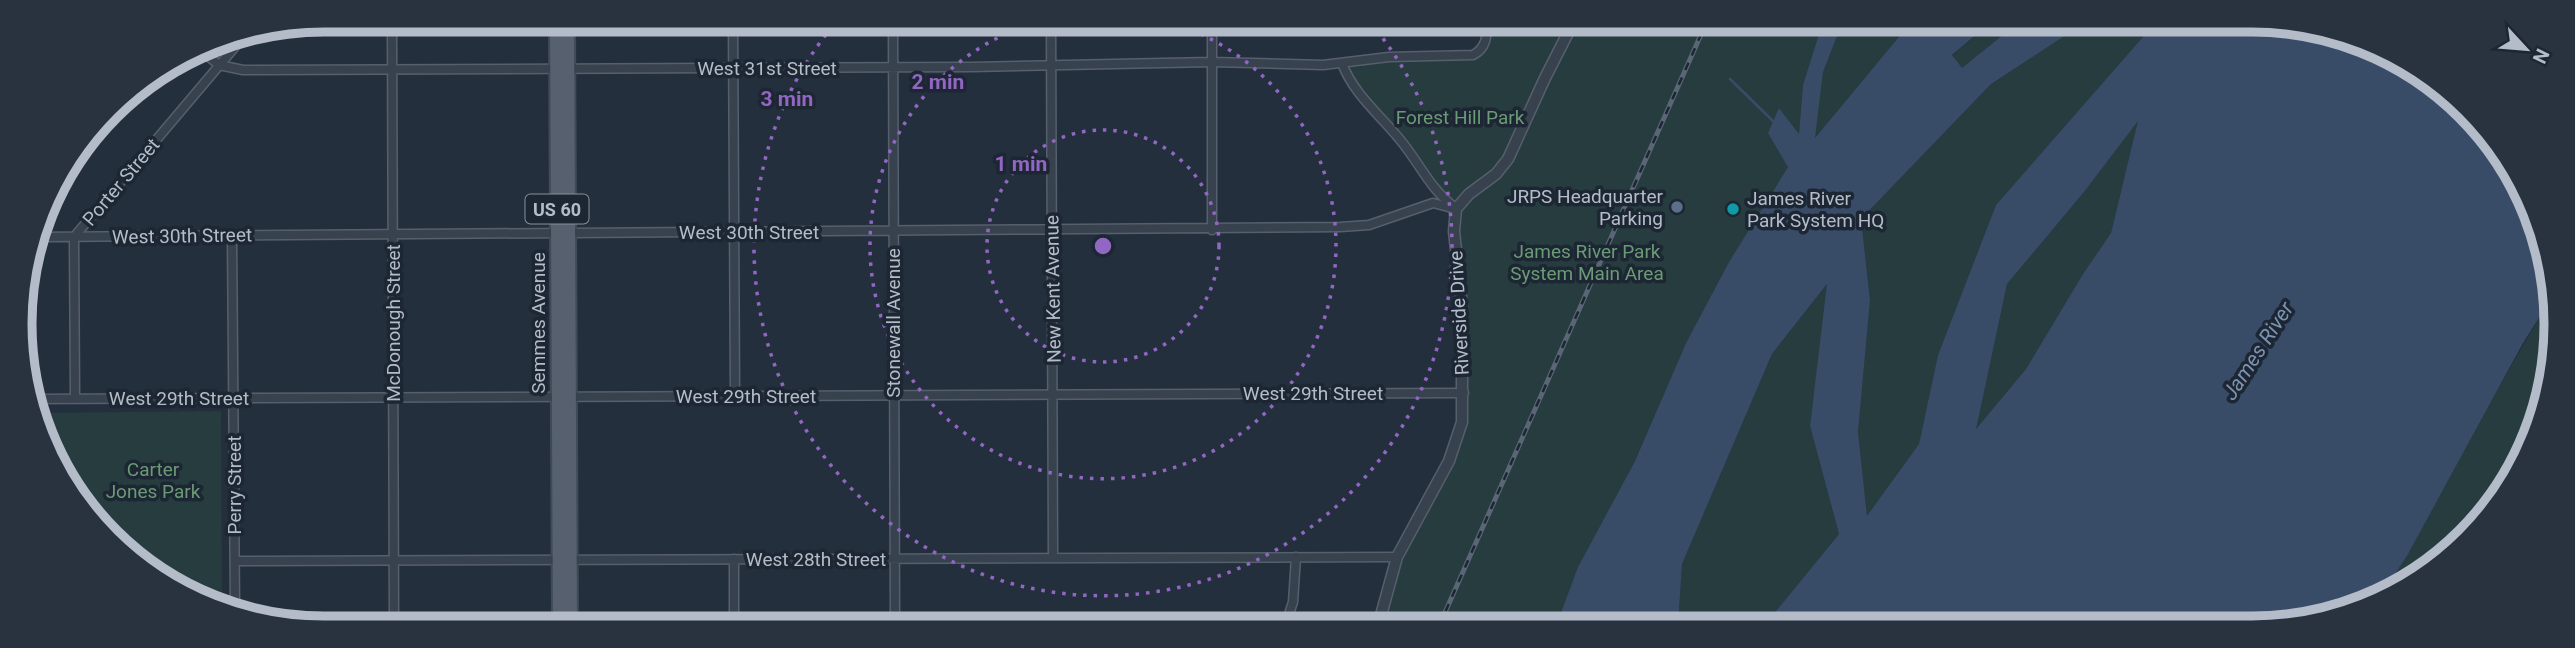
<svg xmlns="http://www.w3.org/2000/svg" width="2575" height="648" font-family="Roboto,sans-serif">
<style>
.green{fill:#263c3f}
.water{fill:#394c67;fill-rule:evenodd}
.lines{fill:none;stroke-linecap:round;stroke-linejoin:round}
.stream{stroke:#394c67;stroke-width:2.5}
.minor-casing{stroke:#565f6c;stroke-width:11}
.tertiary-casing{stroke:#565f6c;stroke-width:13}
.primary-casing{stroke:#414a57;stroke-width:16}
.minor{stroke:#38414e;stroke-width:8}
.tertiary{stroke:#38414e;stroke-width:10}
.primary{stroke:#56606e;stroke-width:12}
.rail-casing{stroke:#5a6575;stroke-width:5}
.rail{stroke:#1d2633;stroke-width:2.5;stroke-dasharray:8;stroke-linecap:butt}
.ring{fill:none;stroke:#9266c3;stroke-width:3.5;stroke-dasharray:3.5 7}
.service-dot{fill:#5c6f8a;stroke:#1d2633;stroke-width:2.5}
.culture-dot{fill:#0f9aa8;stroke:#1d2633;stroke-width:2.5}
.labels{text-anchor:middle;dominant-baseline:central;stroke-width:7;stroke-linejoin:round;paint-order:stroke}
.shield{fill:#1d2633;stroke:#878f9c;stroke-width:2}
.shield-label{font-size:18px;font-weight:bold;fill:#b4bcc9}
.street-label{font-size:19px;fill:#b4bcc9;stroke:#1d2633}
.park-label{font-size:19px;fill:#6b9a76;stroke:#1d2633}
.poi-label{font-size:19px;fill:#b4bcc9;stroke:#1d2633;text-anchor:end}
.water-label{font-size:21px;font-style:italic;fill:#7c92b1;stroke:#1d2633}
.rim{fill:none;stroke:#b4bcc9;stroke-width:9}
.centre{fill:#9266c3;stroke:#1d2633;stroke-width:3.5}
.ring-label{font-size:21px;text-anchor:middle;font-weight:bold;fill:#9266c3;stroke:#1d2633;stroke-width:7;stroke-linejoin:round;paint-order:stroke}
</style>
<rect width="100%" height="100%" fill="#242f3e"/>
<path class="green" d="M 1487,21 L 1823,21 L 1803,85 L 1799,135 L 1779,108 L 1774,122 L 1788,167 L 1729,262 L 1686,343 L 1635,461 L 1578,567 L 1556,626 L 1378,626 L 1389,582 L 1460,432 L 1456,209 L 1342,63 L 1469,55 L 1480,50 Z
M 1843,21 L 1912,21 L 1814,139 L 1823,72 Z
M 1991,22 L 2019,22 L 1962,69 L 1952,56 Z
M 2086,22 L 2156,22 L 1996,205 L 1938,355 L 1919,444 L 1867,517 L 1858,432 L 1870,300 L 1861,219 L 1991,84 Z
M 2139,119 L 2111,233 L 2083,274 L 2026,369 L 1975,430 L 2007,284 L 2084,192 Z
M 1828,283 L 1810,426 L 1839,534 L 1764,626 L 1678,626 L 1682,564 L 1772,354 Z
M 2549,302 L 2553,364 L 2524,459 L 2466,540 L 2385,597 L 2379,599 C 2440,502 2489,399 2549,302 Z
M 221,411 L 222,605 L 171,588 L 82,510 L 35,413 Z"/>
<path class="water" d="M 1823,21 L 1843,21 L 1823,72 L 1815,138 L 1912,21 L 1991,22 L 1952,55 L 1962,68 L 2019,22 L 2086,22 L 1991,84 L 1861,219 L 1870,300 L 1858,432 L 1867,516 L 1919,444 L 1938,355 L 1996,205 L 2156,22 L 2291,22 L 2404,60 L 2493,139 L 2545,246 L 2549,302 L 2523,343 L 2408,554 L 2379,599 L 2290,626 L 1764,626 L 1839,534 L 1810,426 L 1827,284 L 1772,354 L 1682,564 L 1678,626 L 1556,626 L 1578,567 L 1635,461 L 1686,343 L 1729,262 L 1788,167 L 1768,133 L 1779,108 L 1799,134 L 1803,85 ZM 2138,121 L 2111,233 L 2083,274 L 2026,369 L 1976,429 L 2007,284 L 2084,192 Z"/>
<g class="lines">
<path class="stream" d="M 1676,21 L 1682,28
M 1730,79 L 1774,122"/>
<g class="minor-casing">
<path id="minor" d="M 392,19 L 394,626
M 733,20 L 735,396
M 893,20 L 895,626
M 1051,20 L 1053,558
M 1212,20 L 1212,230
M 198,48 L 219,65 L 243,70 L 972,67 L 1212,62 L 1323,65 L 1389,57 L 1473,55 C 1487,48 1487,35 1487,21
M 1342,63 C 1354,96 1384,118 1405,146 C 1421,167 1432,190 1453,206
M 232,235 L 235,609
M 38,237 L 1340,227 L 1369,225 L 1433,203 L 1456,209
M 75,398 L 74,237 L 245,35
M 29,399 L 1464,393
M 734,559 L 734,626
M 235,561 L 1397,557
M 1285,626 L 1293,602 L 1296,557"/>
</g>
<g class="tertiary-casing">
<path id="tertiary" d="M 1378,626 L 1397,557 L 1449,461 L 1462,422 L 1462,306 L 1454,231 L 1456,209 L 1469,194 L 1496,174 L 1508,159 L 1545,78 L 1574,21"/>
</g>
<g class="primary-casing">
<path id="primary" d="M 556,20 L 559,626
M 568,20 L 571,626"/>
</g>
<use href="#minor" class="minor"/>
<use href="#tertiary" class="tertiary"/>
<use href="#primary" class="primary"/>
<g class="rail-casing">
<path id="rail" d="M 1439,626 L 1707,21"/>
</g>
<use href="#rail" class="rail"/>
</g>
<g class="ring">
<circle cx="1103" cy="246" r="116"/>
<path d="M1161 20A233 233 0 1 1 1045 20"/>
<path d="M1370 22A349 349 0 1 1 836 22"/>
</g>
<circle class="service-dot" cx="1677" cy="207" r="7"/>
<circle class="culture-dot" cx="1733" cy="209" r="7"/>
<g class="labels">
<rect class="shield" x="525.5" y="194.5" width="63" height="29" rx="5"/>
<g class="shield-label">
<text x="557" y="209">US 60</text>
</g>
<g class="street-label">
<text x="767" y="68">West 31st Street</text>
<text transform="translate(121 182) rotate(-50)">Porter Street</text>
<text x="749" y="232">West 30th Street</text>
<text transform="translate(182 236) rotate(-1)">West 30th Street</text>
<text transform="translate(1053 289) rotate(-91)">New Kent Avenue</text>
<text transform="translate(1459 313) rotate(-93)">Riverside Drive</text>
<text transform="translate(393 323) rotate(-90)">McDonough Street</text>
<text transform="translate(538 323) rotate(-90)">Semmes Avenue</text>
<text transform="translate(893 323) rotate(-90)">Stonewall Avenue</text>
<text x="1313" y="393">West 29th Street</text>
<text x="746" y="396">West 29th Street</text>
<text x="179" y="398">West 29th Street</text>
<text transform="translate(234 485) rotate(-90)">Perry Street</text>
<text x="816" y="559">West 28th Street</text>
</g>
<g class="park-label">
<text x="1460" y="117">Forest Hill Park</text>
<text x="1587" y="251">James River Park<tspan x="1587" dy="22">System Main Area</tspan></text>
<text x="153" y="469">Carter<tspan x="153" dy="22">Jones Park</tspan></text>
</g>
<g class="poi-label">
<text x="1663" y="196">JRPS Headquarter<tspan x="1663" dy="22">Parking</tspan></text>
<text x="1747" y="198" text-anchor="start">James River<tspan x="1747" dy="22">Park System HQ</tspan></text>
</g>
<g class="water-label">
<text transform="translate(2258 351) rotate(-57)">James River</text>
</g>
</g>
<path d="M0 0H2575V648H0ZM324 32H2252A292 292 0 0 1 2544 324V324A292 292 0 0 1 2252 616H324A292 292 0 0 1 32 324V324A292 292 0 0 1 324 32Z" fill="#29323f" fill-rule="evenodd"/>
<path class="rim" d="M324 32H2252A292 292 0 0 1 2544 324V324A292 292 0 0 1 2252 616H324A292 292 0 0 1 32 324V324A292 292 0 0 1 324 32Z"/>
<circle cx="1103" cy="246" r="10" class="centre"/>
<g class="ring-label">
<text x="938" y="89">2 min</text>
<text x="787" y="106">3 min</text>
<text x="1021" y="171">1 min</text>
</g>
<g transform="translate(2526 49) rotate(116)" stroke="#1d2633" stroke-width="5" paint-order="stroke">
<path d="M0-5L12 26L0 18L-12 26Z" fill="#b4bcc9"/>
<text y="-10" font-size="19" font-weight="bold" text-anchor="middle" fill="#b4bcc9">N</text>
</g>
</svg>
